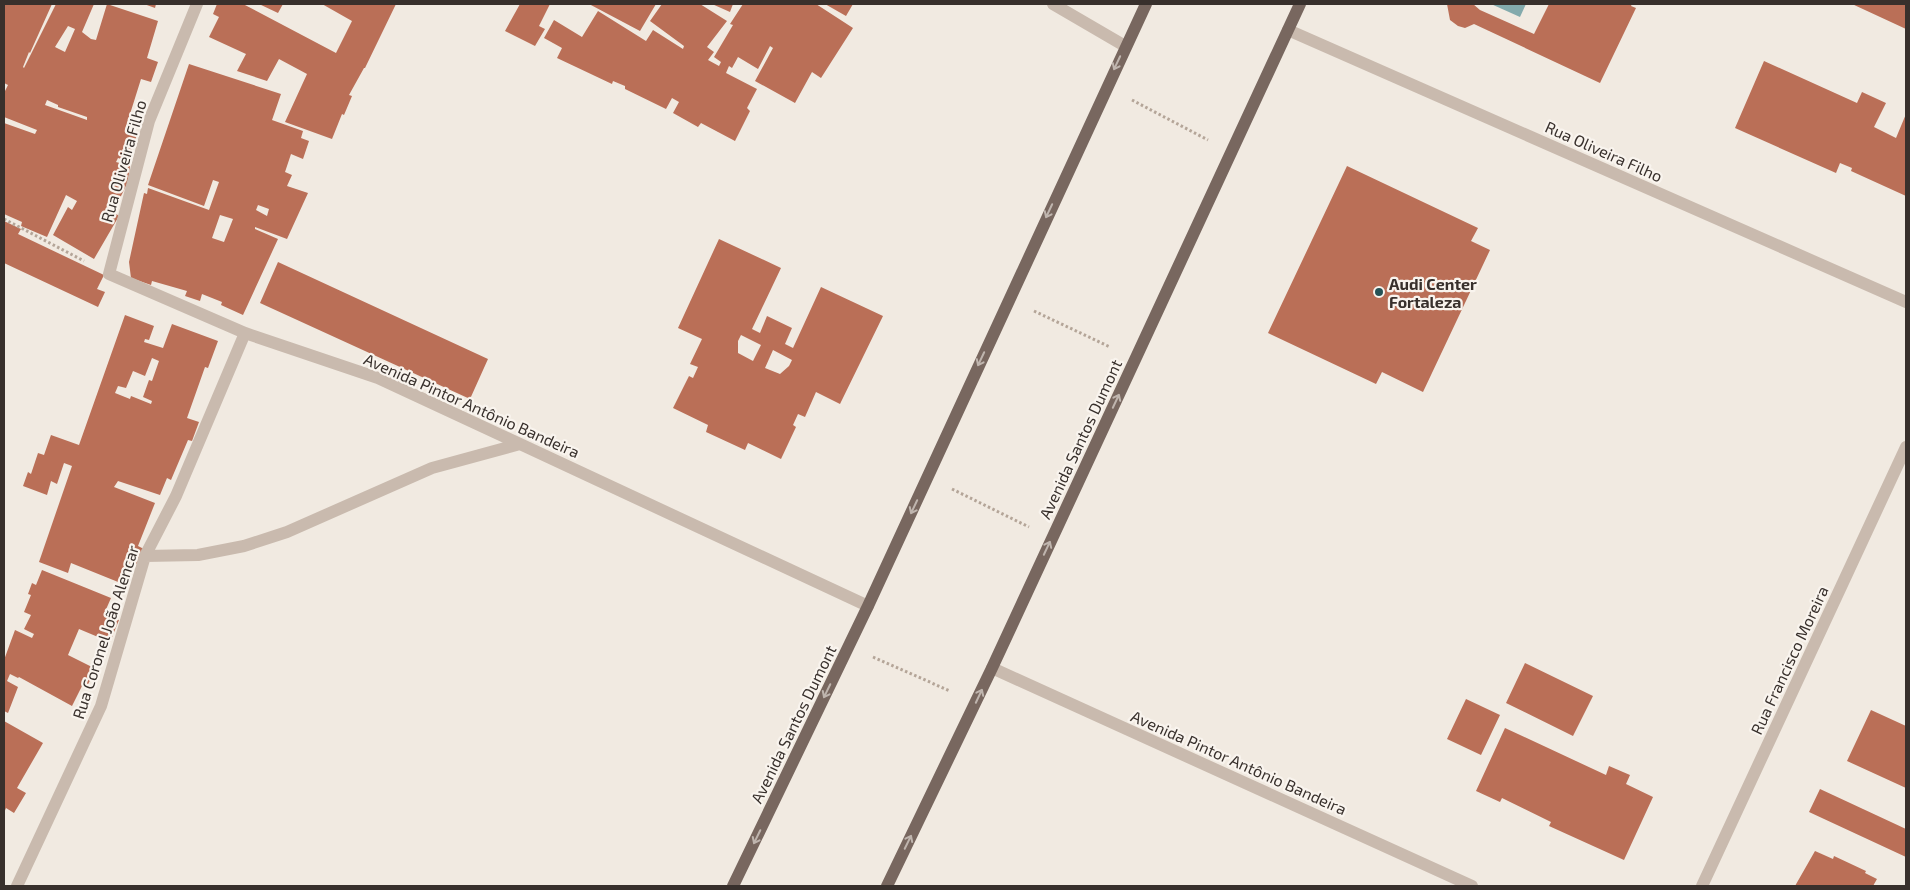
<svg xmlns="http://www.w3.org/2000/svg" width="1910" height="890" font-family="'Exo 2',sans-serif">
<style>
.water{fill:#83aaac}
.building{fill:#ba6f57;fill-rule:evenodd}
.lines{fill:none;stroke-linecap:round;stroke-linejoin:round}
.path{stroke:#b4a598;stroke-width:3;stroke-dasharray:2.5 2.5;stroke-linecap:butt}
.street{stroke:#c9baae;stroke-width:12}
.primary{stroke:#78675f;stroke-width:12}
.oneway{stroke:#bfb5ae}
.poi-dot{fill:#255256;stroke:#f9f4ee;stroke-width:2}
.labels{text-anchor:middle;dominant-baseline:central;stroke-width:4.5;stroke-linejoin:round;paint-order:stroke}
.street-label{font-size:16px;fill:#38302c;stroke:#f9f4ee}
.poi-label{font-size:16px;font-weight:bold;fill:#38302c;stroke:#f9f4ee;text-anchor:start}
</style>
<rect width="100%" height="100%" fill="#f1eae1"/>
<path class="water" d="M 1491,4 L 1526,4 L 1520,17 Z"/>
<path class="building" d="M 4,4 L 52,4 L 30,53 L 29,52 L 23,67 L 24,68 L 56,4 L 94,4 L 82,32 L 91,39 L 96,40 L 107,4 L 158,21 L 147,58 L 158,62 L 151,82 L 141,79 L 125,130 L 137,135 L 127,161 L 118,158 L 116,162 L 130,166 L 128,182 L 115,208 L 117,209 L 115,213 L 119,216 L 94,259 L 53,235 L 68,207 L 72,210 L 77,201 L 66,195 L 47,237 L 21,226 L 22,222 L 4,214 L 4,123 L 35,134 L 37,130 L 4,117 L 4,93 L 8,85 L 4,83 ZM 68,26 L 75,29 L 65,52 L 55,47 ZM 47,100 L 58,105 L 58,107 L 87,117 L 87,120 L 45,105 Z
M 144,4 L 156,4 L 155,8 Z
M 217,4 L 243,4 L 336,53 L 352,21 L 322,4 L 396,4 L 365,68 L 364,68 L 349,95 L 352,96 L 344,115 L 342,114 L 332,139 L 285,122 L 307,74 L 279,59 L 267,81 L 237,71 L 246,54 L 209,37 L 219,17 L 213,14 Z
M 259,4 L 283,4 L 278,13 Z
M 520,4 L 550,4 L 539,26 L 545,29 L 535,46 L 505,31 Z
M 589,4 L 656,4 L 640,31 Z
M 662,4 L 700,4 L 727,21 L 707,47 L 714,52 L 708,60 L 719,66 L 721,62 L 714,57 L 733,25 L 730,24 L 743,4 L 816,4 L 853,28 L 821,78 L 812,72 L 795,103 L 755,81 L 773,48 L 770,46 L 758,69 L 738,57 L 732,68 L 729,66 L 726,73 L 757,89 L 747,108 L 750,111 L 735,141 L 701,123 L 698,127 L 673,113 L 679,102 L 672,98 L 666,109 L 625,89 L 625,86 L 613,81 L 612,84 L 557,58 L 562,48 L 544,38 L 554,20 L 582,37 L 598,11 L 646,41 L 653,30 L 683,49 L 684,46 L 650,21 Z
M 712,4 L 733,4 L 730,12 Z
M 825,4 L 853,4 L 846,16 Z
M 1447,4 L 1473,4 L 1480,10 L 1534,34 L 1549,4 L 1632,4 L 1631,6 L 1636,8 L 1600,83 L 1474,24 L 1465,28 L 1458,26 L 1450,20 Z
M 1852,4 L 1906,4 L 1906,29 Z
M 1764,61 L 1857,103 L 1862,92 L 1886,103 L 1874,127 L 1896,138 L 1906,114 L 1906,196 L 1851,171 L 1852,168 L 1840,163 L 1836,173 L 1735,128 Z
M 189,64 L 281,94 L 272,120 L 303,131 L 301,138 L 309,141 L 303,159 L 291,154 L 285,172 L 292,175 L 287,186 L 308,193 L 287,239 L 255,227 L 255,229 L 278,239 L 243,315 L 221,305 L 222,302 L 202,294 L 200,301 L 185,296 L 187,291 L 152,281 L 151,285 L 131,278 L 129,262 L 144,193 L 147,194 L 148,188 L 209,210 L 219,182 L 213,180 L 204,206 L 148,185 ZM 258,205 L 269,209 L 267,216 L 256,210 ZM 220,215 L 233,219 L 224,242 L 212,238 Z
M 1347,166 L 1478,228 L 1471,241 L 1490,250 L 1423,392 L 1382,372 L 1376,384 L 1268,333 Z
M 4,221 L 21,229 L 18,234 L 104,275 L 97,289 L 105,292 L 98,307 L 4,263 Z
M 719,239 L 781,268 L 752,329 L 760,333 L 767,316 L 792,328 L 785,344 L 793,348 L 821,287 L 883,316 L 840,404 L 816,392 L 805,417 L 798,414 L 793,425 L 796,427 L 781,459 L 748,443 L 745,450 L 706,432 L 708,425 L 673,408 L 689,376 L 693,378 L 698,367 L 690,364 L 702,339 L 678,328 ZM 741,335 L 761,345 L 753,361 L 738,353 L 738,341 ZM 773,350 L 792,360 L 789,366 L 780,374 L 765,368 Z
M 278,262 L 488,359 L 470,399 L 260,303 Z
M 125,315 L 154,326 L 149,340 L 145,339 L 144,342 L 163,348 L 172,324 L 218,341 L 208,368 L 205,367 L 187,418 L 199,422 L 192,441 L 188,440 L 171,480 L 167,478 L 160,495 L 118,481 L 114,487 L 155,503 L 138,546 L 144,549 L 137,564 L 130,562 L 125,574 L 132,576 L 128,586 L 71,563 L 68,573 L 39,562 L 72,466 L 64,463 L 57,484 L 51,481 L 47,495 L 23,486 L 28,472 L 31,474 L 38,453 L 44,455 L 51,435 L 79,445 ZM 152,358 L 159,361 L 152,381 L 149,380 L 143,397 L 152,401 L 151,404 L 131,396 L 130,399 L 115,393 L 118,386 L 126,388 L 133,371 L 145,376 Z
M 42,570 L 111,598 L 104,614 L 119,620 L 110,642 L 79,629 L 68,655 L 96,669 L 86,688 L 82,686 L 72,706 L 19,677 L 18,678 L 10,674 L 7,681 L 18,687 L 8,713 L 4,711 L 4,660 L 15,630 L 32,638 L 34,634 L 24,629 L 31,615 L 24,612 L 31,595 L 28,594 L 32,583 L 36,585 Z
M 1525,663 L 1593,696 L 1573,736 L 1506,703 Z
M 1466,699 L 1500,715 L 1481,755 L 1447,739 Z
M 1871,710 L 1906,726 L 1906,788 L 1847,761 Z
M 4,721 L 43,743 L 17,788 L 26,793 L 14,813 L 6,808 L 4,813 Z
M 1505,728 L 1606,775 L 1609,766 L 1630,775 L 1626,784 L 1653,797 L 1624,860 L 1549,826 L 1551,822 L 1502,798 L 1500,802 L 1476,791 Z
M 1820,789 L 1906,829 L 1906,857 L 1809,812 Z
M 1815,851 L 1833,859 L 1834,856 L 1866,871 L 1865,873 L 1877,879 L 1873,886 L 1795,886 Z"/>
<g class="lines">
<path class="path" d="M 1132,100 L 1208,140
M 4,219 L 84,261
M 1034,311 L 1110,347
M 952,489 L 1029,527
M 873,657 L 950,691"/>
<path class="street" d="M 197,4 L 149,121 L 109,274 L 245,333 L 378,378 L 868,606
M 1053,4 L 1125,46
M 1288,30 L 1906,302
M 145,556 L 198,555 L 244,546 L 287,532 L 432,468 L 520,444
M 992,668 L 1472,886
M 17,886 L 101,706 L 145,556 L 176,496 L 245,333
M 1702,886 L 1906,447"/>
<path class="primary" d="M 733,886 L 868,606 L 1146,4
M 887,886 L 992,668 L 1300,4"/>
</g>
<defs><path id="oneway-shaft" d="M-6 0H5M1.5-3L5.5 0L1.5 3" fill="none" stroke-width="1.6" stroke-linecap="round" stroke-linejoin="round" transform="scale(1.25)"/></defs>
<g class="oneway">
<use href="#oneway-shaft" transform="translate(1117 63) rotate(115)"/>
<use href="#oneway-shaft" transform="translate(1049 211) rotate(115)"/>
<use href="#oneway-shaft" transform="translate(981 359) rotate(115)"/>
<use href="#oneway-shaft" transform="translate(1116 401) rotate(-65)"/>
<use href="#oneway-shaft" transform="translate(914 507) rotate(115)"/>
<use href="#oneway-shaft" transform="translate(1047 548) rotate(-65)"/>
<use href="#oneway-shaft" transform="translate(827 691) rotate(116)"/>
<use href="#oneway-shaft" transform="translate(979 696) rotate(-65)"/>
<use href="#oneway-shaft" transform="translate(757 837) rotate(116)"/>
<use href="#oneway-shaft" transform="translate(908 842) rotate(-64)"/>
</g>
<circle class="poi-dot" cx="1379" cy="292" r="5"/>
<g class="labels">
<g class="street-label">
<text transform="translate(1604 151) rotate(24)">Rua Oliveira Filho</text>
<text transform="translate(123 161) rotate(-74)">Rua Oliveira Filho</text>
<text transform="translate(472 405) rotate(24)">Avenida Pintor Antônio Bandeira</text>
<text transform="translate(1080 439) rotate(-65)">Avenida Santos Dumont</text>
<text transform="translate(105 632) rotate(-72)">Rua Coronel João Alencar</text>
<text transform="translate(1789 660) rotate(-65)">Rua Francisco Moreira</text>
<text transform="translate(793 724) rotate(-64)">Avenida Santos Dumont</text>
<text transform="translate(1239 762) rotate(24)">Avenida Pintor Antônio Bandeira</text>
</g>
<g class="poi-label">
<text x="1389" y="283">Audi Center<tspan x="1389" dy="18">Fortaleza</tspan></text>
</g>
</g>
<rect width="1910" height="890" fill="none" stroke="#38302c" stroke-width="10"/>
</svg>
